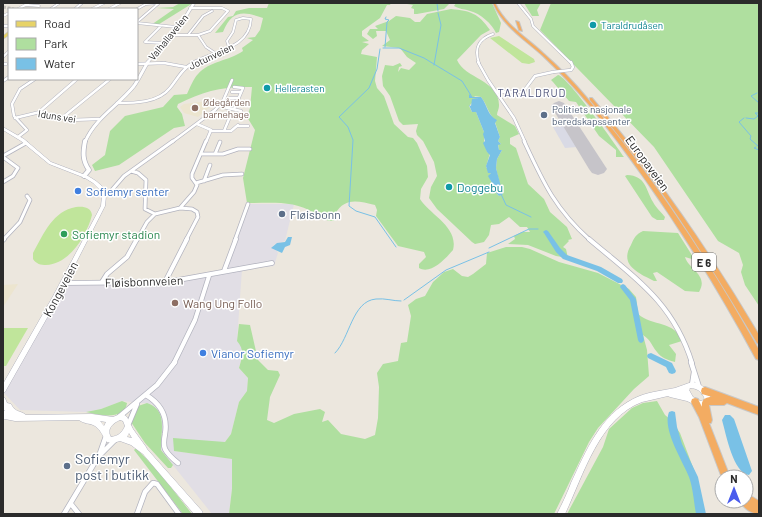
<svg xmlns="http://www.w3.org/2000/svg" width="762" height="517" font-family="Barlow,sans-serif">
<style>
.industrial{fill:#e1dee5}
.education{fill:#ece5cf}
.airport{fill:#d9dae5}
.green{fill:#afdf9f;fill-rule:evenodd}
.pitch{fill:#c0e59b}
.water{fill:#79c1e6}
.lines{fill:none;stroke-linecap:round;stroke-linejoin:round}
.stream{stroke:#79c1e6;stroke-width:1}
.river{fill:#79c1e6;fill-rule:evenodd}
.runway{fill:#c6c4c9;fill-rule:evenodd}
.primary-tunnel{stroke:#c5c1ba;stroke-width:3;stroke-dasharray:3 1.5;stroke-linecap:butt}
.minor-far4-casing{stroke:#b2b3be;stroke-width:3}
.minor-far3-casing{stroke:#b2b3be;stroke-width:3.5}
.minor-far2-casing{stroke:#b2b3be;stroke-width:4.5}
.minor-far1-casing{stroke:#b2b3be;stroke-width:5.5}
.minor-casing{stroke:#b2b3be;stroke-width:6}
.tertiary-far2-casing{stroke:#b2b3be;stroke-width:3.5}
.tertiary-far1-casing{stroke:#b2b3be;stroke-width:4}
.tertiary-casing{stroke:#b2b3be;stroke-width:5.5}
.secondary-casing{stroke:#b2b3be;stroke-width:1}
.primary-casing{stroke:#c8c8c8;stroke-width:1.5}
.motorway-casing{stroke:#c8c8c8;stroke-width:2}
.minor-far4{stroke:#fff;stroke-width:2}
.minor-far3{stroke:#fff;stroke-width:2.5}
.minor-far2{stroke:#fff;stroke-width:3}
.minor-far1{stroke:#fff;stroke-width:4}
.minor{stroke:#fff;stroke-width:4.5}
.tertiary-far2{stroke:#fff;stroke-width:2.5}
.tertiary-far1{stroke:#fff;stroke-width:3}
.tertiary{stroke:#fff;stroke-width:4}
.secondary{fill:#fff;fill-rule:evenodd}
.primary{fill:#e7d368;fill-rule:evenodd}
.motorway{fill:#f3ac62;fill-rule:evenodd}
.minor-bridge-casing{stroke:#b2b3be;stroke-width:3.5;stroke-linecap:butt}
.minor-bridge{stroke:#fff;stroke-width:2.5}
.culture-dot{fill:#0f9aa8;stroke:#fff;stroke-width:1.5}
.education-dot{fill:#8d6e63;stroke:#fff;stroke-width:1.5}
.service-dot{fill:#5c6f8a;stroke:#fff;stroke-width:1.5}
.shop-dot{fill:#3f7fe0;stroke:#fff;stroke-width:1.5}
.leisure-dot{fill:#2e9e5b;stroke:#fff;stroke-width:1.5}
.labels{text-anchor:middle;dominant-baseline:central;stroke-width:3;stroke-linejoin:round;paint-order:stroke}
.far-culture-label{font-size:10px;fill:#0d838f;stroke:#fff;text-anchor:start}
.far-street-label{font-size:10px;fill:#2b2b2b;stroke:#fff}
.far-education-label{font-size:10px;fill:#785e54;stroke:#fff;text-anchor:start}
.far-service-label{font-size:10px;fill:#4e5e75;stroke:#fff;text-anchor:start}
.far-neighbourhood-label{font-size:11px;letter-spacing:1px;fill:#4e5379;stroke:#fff}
.shield{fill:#fff;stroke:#6b6b6b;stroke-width:1}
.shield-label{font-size:11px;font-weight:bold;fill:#2b2b2b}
.street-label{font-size:12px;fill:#2b2b2b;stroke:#fff}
.culture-label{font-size:12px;fill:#0d838f;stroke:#fff;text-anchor:start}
.shop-label{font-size:12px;fill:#366cbe;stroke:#fff;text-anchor:start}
.service-label{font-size:12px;fill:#4e5e75;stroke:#fff;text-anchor:start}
.leisure-label{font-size:12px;fill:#27864d;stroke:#fff;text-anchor:start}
.education-label{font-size:12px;fill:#785e54;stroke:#fff;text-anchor:start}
.near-service-label{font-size:14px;fill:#4e5e75;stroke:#fff;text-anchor:start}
</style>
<rect width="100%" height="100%" fill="#ece7de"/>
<path class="industrial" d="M 249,204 L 294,204 L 285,241 L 273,245 L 278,253 L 274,266 L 242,269 L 237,341 L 242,346 L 243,352 L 239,368 L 248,378 L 247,391 L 239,402 L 231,434 L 225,442 L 174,451 L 233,459 L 232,489 L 229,514 L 212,514 L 161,450 L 152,404 L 122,401 L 101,409 L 86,412 L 20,410 L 4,393 L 65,282 L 153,282 L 224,271 Z"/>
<path class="education" d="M 216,100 L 217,101 L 198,117 L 184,113 L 180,107 L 184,104 Z
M 18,284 L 3,307 L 3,285 Z"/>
<path class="airport" d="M 564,126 L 570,135 L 577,147 L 565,148 L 553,127 Z"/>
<path class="green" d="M 180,3 L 193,3 L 156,26 L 151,25 L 174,9 L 156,8 L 173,7 Z
M 269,3 L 391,3 L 390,5 L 387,5 L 380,18 L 362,31 L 362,36 L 369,41 L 362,42 L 369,44 L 362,50 L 361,54 L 377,57 L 375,81 L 377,88 L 384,96 L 394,124 L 408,137 L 413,138 L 417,143 L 427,166 L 428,177 L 421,189 L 420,199 C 429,214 459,227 453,250 C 446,258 431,275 419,268 L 419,264 L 426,257 L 424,252 L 398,246 L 376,216 L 377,210 L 375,205 C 358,201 345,197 335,214 L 336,219 L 333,221 L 328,221 C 324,216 319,216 314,213 C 295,200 270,203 247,203 L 243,178 L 255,130 L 247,117 L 250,108 L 252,87 C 224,86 203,91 178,104 L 177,107 L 182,114 L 185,126 L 174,128 L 119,165 L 95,171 L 92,165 L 105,155 L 110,131 L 125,116 L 163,107 L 174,95 L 187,94 C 190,88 193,79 198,74 C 209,61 229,61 243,51 L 242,48 L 253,40 L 247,38 L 255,37 L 260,30 L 263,18 C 243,11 232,10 223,32 L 215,33 L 228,17 L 233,16 L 236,11 L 249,8 L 267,8 Z
M 401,3 L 450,3 L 444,9 L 417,14 L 414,14 L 414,9 L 411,8 L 413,5 Z
M 456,3 L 492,3 L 501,23 L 499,32 L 496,33 C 492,24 480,13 470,11 C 461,8 462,10 454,6 Z
M 524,3 L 541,3 L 537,10 L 539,16 L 532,16 Z
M 551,3 L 759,3 L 759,306 L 745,285 L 741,272 L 743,265 L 739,253 L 718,241 L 654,147 L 540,30 Z
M 451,9 C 471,11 478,13 490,30 L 481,35 L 457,60 C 465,79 500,80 499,106 C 499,109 497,112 497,115 L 515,126 L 519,134 L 510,138 L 510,144 L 516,148 L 528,184 L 544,199 L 550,212 L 567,227 L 572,239 L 568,240 L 569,241 L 563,247 L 566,249 L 568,258 L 556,256 L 528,245 L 508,244 L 515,239 L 514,236 L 522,232 L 530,232 L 527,227 L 520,227 L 509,217 L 499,224 L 491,225 L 489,235 L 484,242 L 475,244 L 472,242 L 437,209 L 429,198 L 431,187 L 437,176 L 434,162 L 423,141 L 417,135 L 416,131 L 418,124 L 403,125 L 399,121 L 390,96 L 383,86 L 382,76 L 385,65 L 393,66 L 400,63 L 402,66 L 399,67 L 398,72 L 401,68 L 409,70 L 416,63 L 407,57 L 400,48 L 382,46 L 390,40 L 386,31 L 376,31 L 377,36 L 373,39 L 367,34 L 370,29 L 378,29 L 375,26 L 389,21 L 396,16 L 410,18 L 415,22 L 420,22 L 427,14 ZM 474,96 L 481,97 C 488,106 488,114 496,121 L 495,122 L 500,137 L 498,141 L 501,144 L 498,144 L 499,150 L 502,150 L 497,159 L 496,168 L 502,194 L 499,196 L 491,187 L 492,184 L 489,176 L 491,173 L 486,167 L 490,153 L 487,152 L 486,144 L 484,143 L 484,132 L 476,112 L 472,112 L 469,106 L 473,102 L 473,99 L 479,100 Z
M 558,75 C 568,77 615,144 624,157 L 616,157 L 616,150 L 599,136 L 576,102 L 569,101 L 553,82 L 551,80 Z
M 627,175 C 646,176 645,188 653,202 C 656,208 662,213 665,217 L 664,220 L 657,220 L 652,217 L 625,176 Z
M 643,231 L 678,233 L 695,260 L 685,257 C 689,270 709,275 699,292 L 685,291 L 657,272 L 653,273 L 657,281 L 654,281 C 638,273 619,265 631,245 C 634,238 636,234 643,231 Z
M 506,247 L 522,247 L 530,249 L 559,262 L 598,273 L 629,289 L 636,297 L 638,314 C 653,327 674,320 682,341 L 669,345 L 676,354 L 675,362 C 668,360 661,358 657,352 C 651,345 652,341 643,335 L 647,350 L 649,376 L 634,389 L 598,428 L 589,442 L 554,514 L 229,514 L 232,489 L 232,459 L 174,451 L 173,438 L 225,442 L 231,434 L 239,402 L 247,391 L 248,378 L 239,368 C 242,357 245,350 237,341 L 239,324 L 250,325 L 258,360 L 268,370 L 278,371 L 280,375 L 270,397 L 267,420 L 274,423 L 294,414 L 320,409 L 325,412 L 322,422 L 328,420 L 341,434 L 365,439 L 375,435 L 378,418 L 379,387 L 377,373 L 383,364 L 398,361 L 401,343 L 407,342 L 411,316 L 408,305 L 416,299 L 425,296 L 433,282 L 444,272 L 453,269 L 462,276 L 468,277 L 473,274 L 486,264 L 487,253 Z
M 122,401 L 127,403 C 125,421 98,415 86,412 L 101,409 Z
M 657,401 L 665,415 L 671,420 L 680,433 L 694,470 L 703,514 L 567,514 L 603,447 L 609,429 L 632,408 L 643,403 Z
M 147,403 C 169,410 160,433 161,450 L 173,465 L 171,468 L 168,468 L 145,443 L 131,422 L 138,406 Z
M 136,448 L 159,472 L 192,514 L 183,514 L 134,450 Z"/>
<path class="pitch" d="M 499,36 L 534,59 L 535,62 L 529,64 L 522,63 L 490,38 Z
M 76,207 C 83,206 91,207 92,215 C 87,235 70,264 46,265 C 41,265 36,264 33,259 L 33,253 C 44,233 53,211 76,207 Z
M 3,328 L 28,328 L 6,366 L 3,366 Z"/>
<path class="water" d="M 469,94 L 472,97 L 481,97 C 488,106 487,115 497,120 L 495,123 L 500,137 L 498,141 L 501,144 L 498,145 L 499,150 L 502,150 L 497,159 L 496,168 L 503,194 L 499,196 L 491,187 L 492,183 L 488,176 L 491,173 L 488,173 L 486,166 L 490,155 L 487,152 L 483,143 L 485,141 L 483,134 L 484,132 L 476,112 L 472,112 L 469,105 L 471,106 L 472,99 L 478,98 L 469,98 Z
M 288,237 L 292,237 L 290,245 L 285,247 L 282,253 L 271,248 L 277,243 L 285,242 Z
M 725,415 L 730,415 L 734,419 L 752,471 L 749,475 C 733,473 726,434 722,420 Z"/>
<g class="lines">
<path class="stream" d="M 437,3 L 438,11
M 385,47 L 387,22 L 389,20 L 385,19 L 386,17
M 383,48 L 399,48 L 424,58 L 462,81 L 472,97
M 380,49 L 377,69 L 369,88 L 339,117 L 348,127 L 353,140 L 349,206 L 356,211 L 375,217 L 396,247
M 434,65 L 441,25 L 438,13
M 757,93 L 751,96 L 759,103
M 759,106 L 759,110
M 744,118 L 739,122 L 751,136 L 750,139 L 758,146
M 746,118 L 754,119 L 758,116 L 755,113 L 759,113
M 756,147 L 754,148 L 759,150
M 501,194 L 506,205 L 531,217
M 489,248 L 529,229 L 538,229
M 404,300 L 446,270 L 489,252
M 335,353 C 350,338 352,301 376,299 C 385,298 393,301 401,301"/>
<path class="river" d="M 546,230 L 548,231 L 560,248 L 567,255 L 601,267 L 622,279 L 623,281 L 622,283 L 618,283 L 597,271 L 563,259 L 556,252 L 544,233 L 543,232 L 544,231 Z
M 623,284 L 625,285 L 636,299 L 644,340 L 643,342 L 641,343 L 639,342 L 638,340 L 630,300 L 620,287 L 621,285 Z
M 651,353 L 672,363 L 676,371 L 675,373 L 672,374 L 669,373 L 666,367 L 648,358 L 647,356 L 648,354 Z
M 672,411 L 675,412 L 677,427 L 682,444 L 698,477 L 706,514 L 696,514 C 694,503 693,488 689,477 C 683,461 662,430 669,412 Z"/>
<path class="runway" d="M 559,101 L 564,103 L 607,169 L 604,173 L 598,175 L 592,173 L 589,169 L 551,106 L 554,103 Z"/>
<path class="primary-tunnel" d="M 3,7 L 14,9"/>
<g class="minor-far4-casing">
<path id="minor-far4" d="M 518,3 L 531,19 L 533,26 L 571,63
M 27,5 L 39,6
M 190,8 L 222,8 L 228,11 L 210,31 L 198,35
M 18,9 L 29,3
M 75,9 L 82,3
M 92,9 L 104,3
M 109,9 L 120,3
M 137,9 L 146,4 L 159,3
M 3,16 L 9,13
M 137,22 L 159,3
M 137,23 L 176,27
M 161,26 L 145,42 L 162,43
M 170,35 L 198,35 L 206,47 L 215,53
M 188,35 L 203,16 L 212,11
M 3,57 L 9,51
M 161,63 L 165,63
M 192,63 C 213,51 250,49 251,19 L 243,18 L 236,20 L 233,32 L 227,41 L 229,47
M 479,63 C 474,49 478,39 493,34"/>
</g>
<g class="minor-far3-casing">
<path id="minor-far3" d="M 478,62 L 488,80 L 514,118 L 525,142
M 571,62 L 573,67 L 571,70
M 3,64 L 6,64
M 137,64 L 164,63 L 186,67
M 3,81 L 9,77
M 234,87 L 243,88 L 234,109
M 232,92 L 241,92
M 497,92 L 523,92 L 535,76 L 553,72
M 230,98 L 239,98
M 117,103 C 135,103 158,103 170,88 C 178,78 182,69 194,62
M 219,106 L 241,111
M 39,112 L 77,79
M 15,118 L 40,112 L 70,120 L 99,119
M 62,118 L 110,79
M 197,124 L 211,130 L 206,142
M 237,126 L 248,126
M 211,131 L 231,131 L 238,125
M 224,131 L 229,119
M 18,137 L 27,130 L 14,116 L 12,104 L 20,89 L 35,79
M 172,142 L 215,110 L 223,101 L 232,80"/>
</g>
<g class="minor-far2-casing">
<path id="minor-far2" d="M 524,141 C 543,182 555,209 590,240
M 201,154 L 223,154 L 238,149 L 250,149
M 215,154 L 220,142
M 3,156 L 26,143
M 3,157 L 18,168 L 13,176 L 3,182
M 131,171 L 138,173 L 146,180 L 145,209 L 155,214
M 204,181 L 210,165
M 196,183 L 223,175 L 242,174
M 104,195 L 111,191 L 124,176 L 173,141
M 180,208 L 192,209 L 197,212 L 198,217 L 186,240
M 3,240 L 20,222 L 30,200 L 27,196
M 137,240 L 147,222 L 155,214 L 180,208 L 194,192 L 197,185 L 192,178 L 192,174 L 206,141
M 235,240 L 248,204"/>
</g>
<g class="minor-far1-casing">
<path id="minor-far1" d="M 589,239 C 635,278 673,302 692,363
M 3,240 L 4,239
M 224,271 L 236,239
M 102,282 L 107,274 L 127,257 L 137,239
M 165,282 L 187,239
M 63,283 L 167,282 L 272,263
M 174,363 L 195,320 L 209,276"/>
</g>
<g class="minor-casing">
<path id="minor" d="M 691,362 L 699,387
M 692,385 L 694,372
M 146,395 C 161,404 168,416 165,434 C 164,439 163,444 165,449 C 168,455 173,459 178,463
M 120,416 L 157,385 L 175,362
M 129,423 L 137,404
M 99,456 L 106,436
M 71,504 L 79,514
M 64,514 L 98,457 L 115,440
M 137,514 L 145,492 L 153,483 L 157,484 L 179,514"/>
</g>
<g class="tertiary-far2-casing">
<path id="tertiary-far2" d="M 3,26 L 9,26
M 147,63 L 186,16 L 194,3"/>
</g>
<g class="tertiary-far1-casing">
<path id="tertiary-far1" d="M 85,142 C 95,118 118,106 134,86 C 139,79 143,70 148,62"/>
</g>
<g class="tertiary-casing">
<path id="tertiary" d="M 84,176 L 89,170 C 82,160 83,152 85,141"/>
</g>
<g class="secondary-casing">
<path id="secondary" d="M 58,3 L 61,3 L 52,9 L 49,9 Z
M 3,127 L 24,139 L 51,162 L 88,176 L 96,181 L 103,187 L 106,196 L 105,206 L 56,302 L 5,392 L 3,393 L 3,384 L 52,298 L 101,206 L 102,196 L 99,189 L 93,183 L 85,178 L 49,164 L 21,141 L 3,130 Z
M 692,382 C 702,384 708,389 711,399 L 709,404 L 700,407 L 687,401 L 670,397 L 668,396 L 642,402 C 599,418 583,476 565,514 L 557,514 C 562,504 567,494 571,483 C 586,451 600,416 633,399 C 646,392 661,391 675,388 C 681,386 686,384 692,382 ZM 690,388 C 697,388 703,392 705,400 L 700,401 L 693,397 L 689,390 Z
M 3,397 L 5,398 L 7,403 L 11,404 C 15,413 20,410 26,415 L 92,414 L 113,417 L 120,414 L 123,414 L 127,417 L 133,429 L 146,447 L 147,449 L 202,511 L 203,514 L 194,514 L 143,454 L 131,445 L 120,441 L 113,443 L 107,442 C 103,437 101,430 95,426 C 90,423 84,424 79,420 L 15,421 L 5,419 L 3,420 L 3,412 L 5,410 L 3,410 ZM 120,420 L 123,421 L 125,426 C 122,433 118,436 111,437 C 106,429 113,423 120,420 ZM 100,421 L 106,422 L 104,426 ZM 129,433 L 132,438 L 127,437 Z"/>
</g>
<g class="primary-casing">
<path id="primary" d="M 8,32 L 9,32 L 9,35 L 3,39 L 3,36 Z"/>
</g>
<g class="motorway-casing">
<path id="motorway" d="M 493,3 L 495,3 C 505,25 526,37 543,53 C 559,67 574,82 587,98 C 653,176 709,261 759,350 L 759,360 L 756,359 C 708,270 653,185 590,106 C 575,88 559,71 542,55 C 524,39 503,26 493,3 Z
M 516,21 L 519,22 L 522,31 L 519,30 Z
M 590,98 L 592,98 C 656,173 709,251 759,335 L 759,344 L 757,343 C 725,290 693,237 657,186 C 636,157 613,128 590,100 Z
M 705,387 L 759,407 L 759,415 L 727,403 L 724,405 L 709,405 L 712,420 L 711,423 L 709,423 L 730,477 L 722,478 L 699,417 L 691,402 L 692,399 L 695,398 L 698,399 L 702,407 C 701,400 705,397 712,397 L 702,394 L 701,391 L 702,388 Z
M 746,493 L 759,501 L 759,514 C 752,514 743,508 740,501 L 746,501 Z"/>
</g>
<use href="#minor-far4" class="minor-far4"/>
<use href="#minor-far3" class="minor-far3"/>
<use href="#minor-far2" class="minor-far2"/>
<use href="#minor-far1" class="minor-far1"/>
<use href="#minor" class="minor"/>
<use href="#tertiary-far2" class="tertiary-far2"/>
<use href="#tertiary-far1" class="tertiary-far1"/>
<use href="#tertiary" class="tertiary"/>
<use href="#secondary" class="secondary"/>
<use href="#primary" class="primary"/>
<use href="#motorway" class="motorway"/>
<g class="minor-bridge-casing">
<path id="minor-bridge" d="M 553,72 L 571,70"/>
</g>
<use href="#minor-bridge" class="minor-bridge"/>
</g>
<g class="culture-dot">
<circle cx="593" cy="25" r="4"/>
<circle cx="267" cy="88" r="4"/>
<circle cx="449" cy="187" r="4"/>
</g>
<g class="education-dot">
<circle cx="195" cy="108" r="4"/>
<circle cx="175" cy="303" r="4"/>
</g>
<g class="service-dot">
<circle cx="544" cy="115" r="4"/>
<circle cx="282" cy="214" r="4"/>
<circle cx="67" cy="466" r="4"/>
</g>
<g class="shop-dot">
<circle cx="78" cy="191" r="4"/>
<circle cx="203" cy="353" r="4"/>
</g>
<circle class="leisure-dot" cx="64" cy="234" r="4"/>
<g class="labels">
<g class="far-culture-label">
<text x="601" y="25">Taraldrudåsen</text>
<text x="275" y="88">Hellerasten</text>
</g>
<g class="far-street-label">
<text transform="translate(168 37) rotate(-51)">Valhallaveien</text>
<text transform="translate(211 56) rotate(-25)">Jotunveien</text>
<text transform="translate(57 116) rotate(9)">Iduns vei</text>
</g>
<g class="far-education-label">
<text x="203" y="102">Ødegården<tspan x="203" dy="12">barnehage</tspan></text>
</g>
<g class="far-service-label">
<text x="552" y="109">Politiets nasjonale<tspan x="552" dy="12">beredskapssenter</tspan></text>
</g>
<g class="far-neighbourhood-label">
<text x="532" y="92">TARALDRUD</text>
</g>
<rect class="shield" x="692" y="253" width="24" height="18" rx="3"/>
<g class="shield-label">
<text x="704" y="262">E 6</text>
</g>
<g class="street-label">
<text transform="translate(648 163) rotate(54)">Europaveien</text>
<text transform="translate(144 281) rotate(-2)">Fløisbonnveien</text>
<text transform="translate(60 289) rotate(-62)">Kongeveien</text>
</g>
<g class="culture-label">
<text x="457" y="187">Doggebu</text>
</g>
<g class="shop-label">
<text x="86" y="191">Sofiemyr senter</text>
<text x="211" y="353">Vianor Sofiemyr</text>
</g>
<g class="service-label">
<text x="290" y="214">Fløisbonn</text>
</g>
<g class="leisure-label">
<text x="72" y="234">Sofiemyr stadion</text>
</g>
<g class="education-label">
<text x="183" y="303">Wang Ung Follo</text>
</g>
<g class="near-service-label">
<text x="75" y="458">Sofiemyr<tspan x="75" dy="16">post i butikk</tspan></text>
</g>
</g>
<rect width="762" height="517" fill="none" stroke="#2b2b2b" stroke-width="8"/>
<rect x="8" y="8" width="130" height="72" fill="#ffffff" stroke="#aaaaaa"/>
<rect x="16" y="21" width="20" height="6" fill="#e7d368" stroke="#aaaaaa"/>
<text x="44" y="28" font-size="12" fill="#2b2b2b">Road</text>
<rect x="16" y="38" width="20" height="12" fill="#afdf9f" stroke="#aaaaaa"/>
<text x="44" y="48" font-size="12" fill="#2b2b2b">Park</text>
<rect x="16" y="58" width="20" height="12" fill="#79c1e6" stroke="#aaaaaa"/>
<text x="44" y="68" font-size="12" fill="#2b2b2b">Water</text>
<g transform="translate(734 489)"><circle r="19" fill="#ffffff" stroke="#aaaaaa"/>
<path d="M0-3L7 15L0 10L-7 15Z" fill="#4a5ced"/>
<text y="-6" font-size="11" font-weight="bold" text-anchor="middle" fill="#2b2b2b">N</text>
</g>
</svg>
